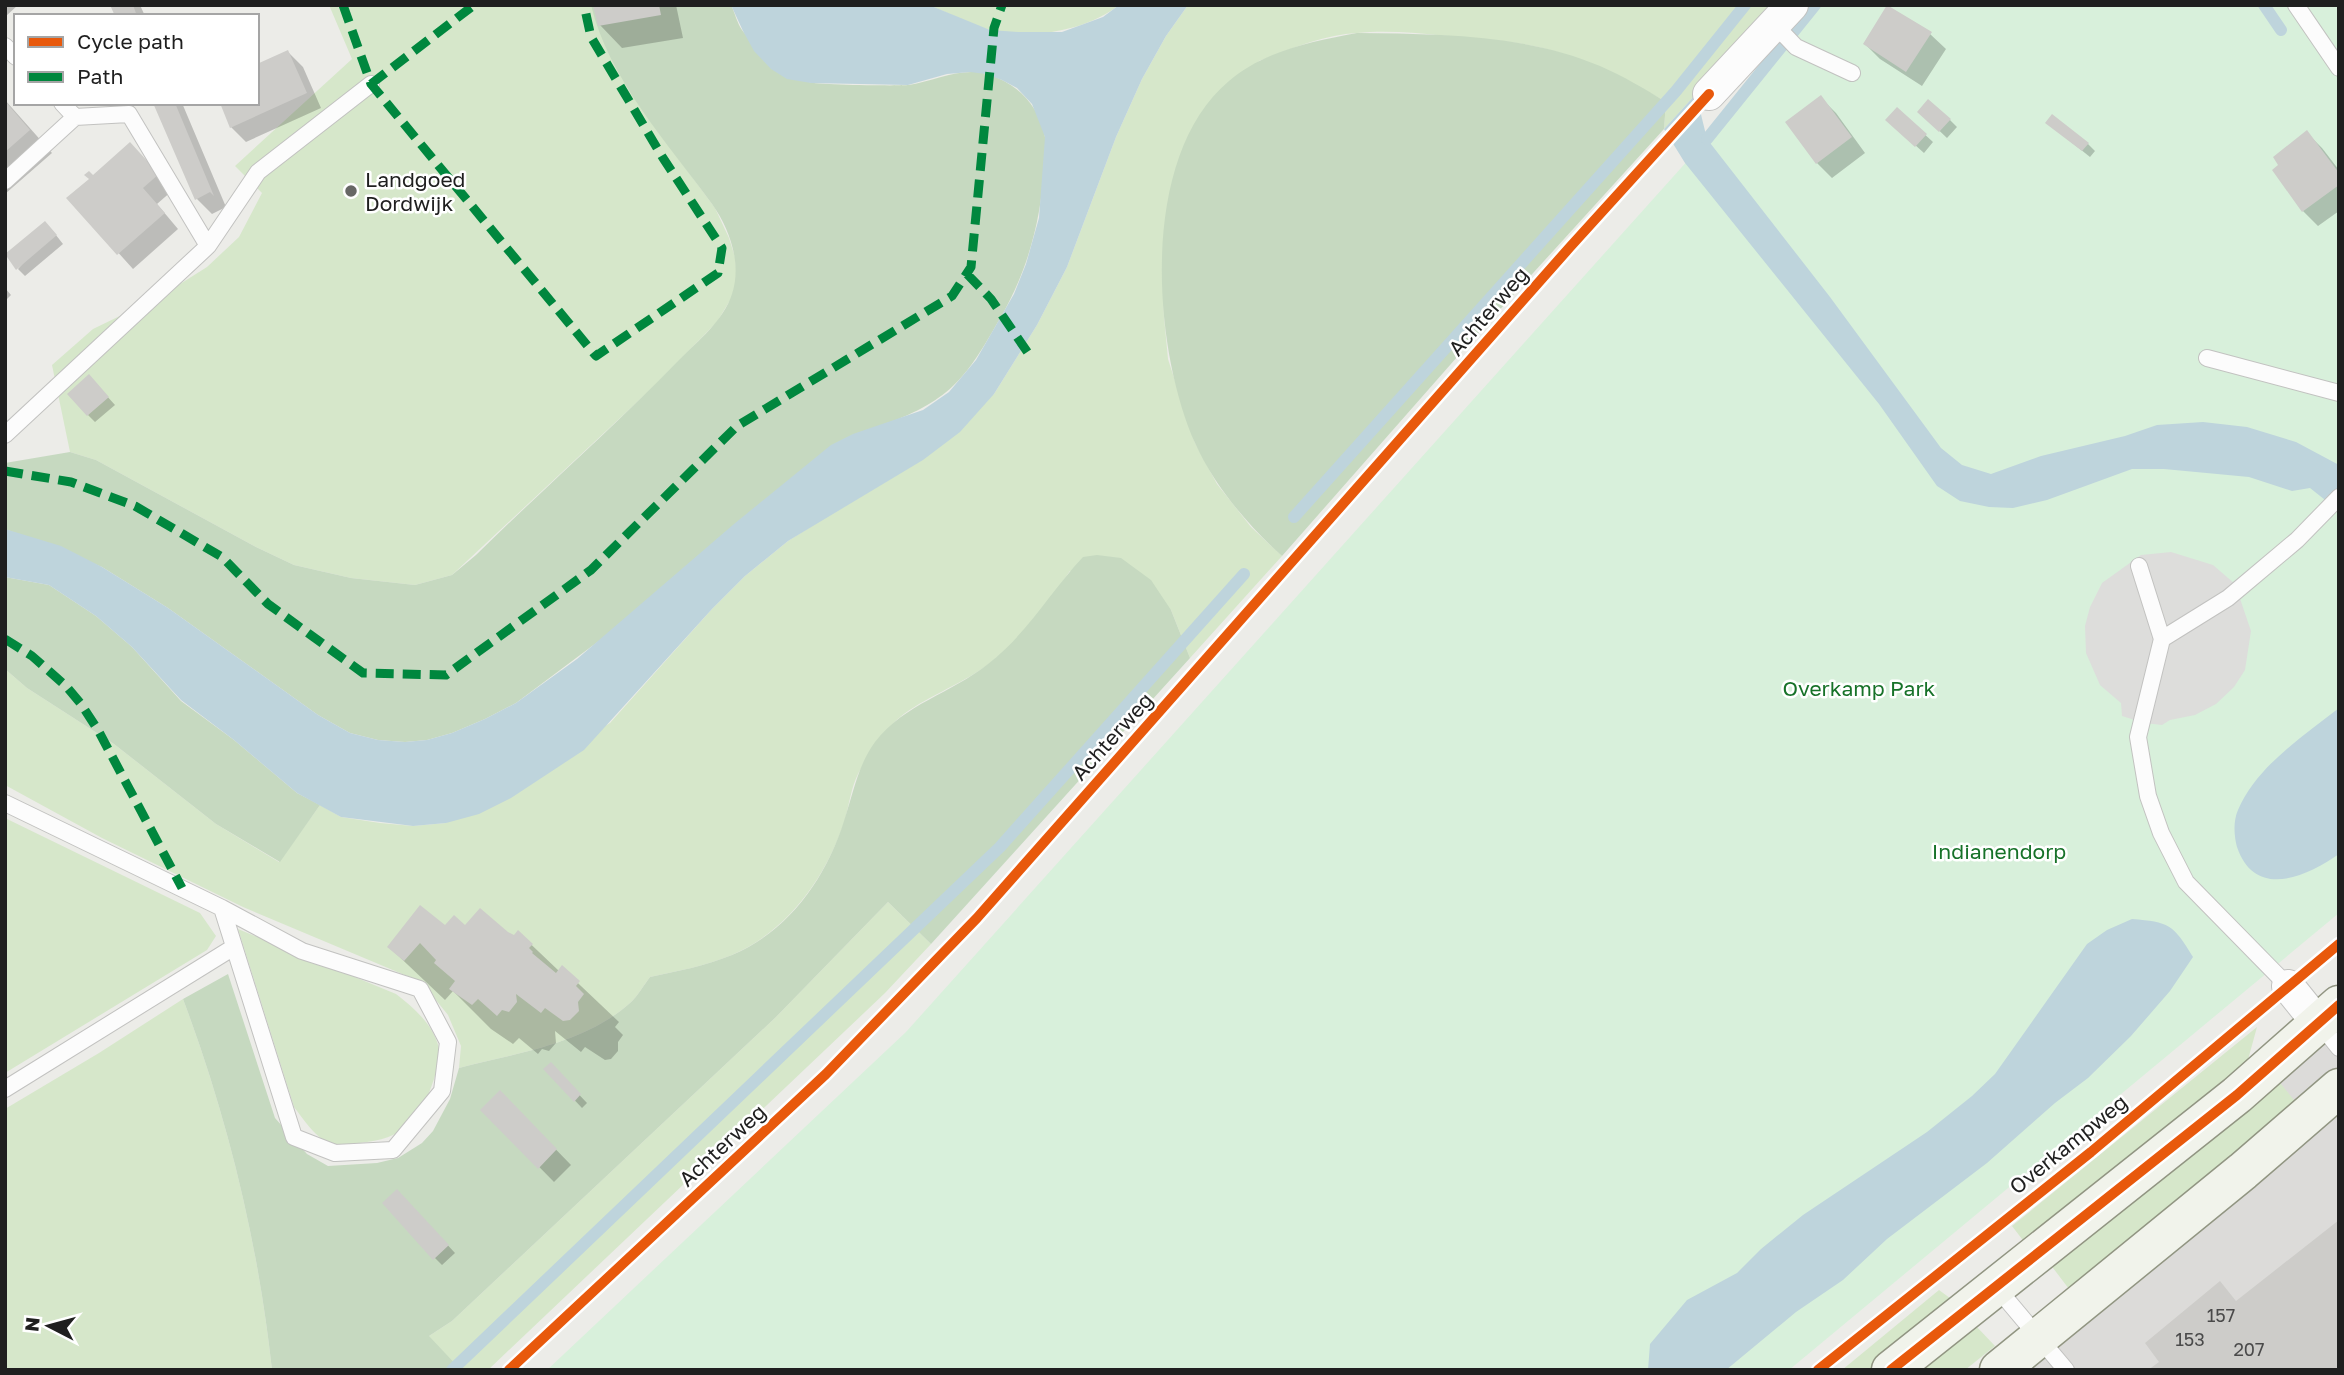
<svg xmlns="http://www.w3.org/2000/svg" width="2344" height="1375" font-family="'Golos Text',sans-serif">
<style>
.residential{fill:#dcdbd9}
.grass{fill:#d6e7ca}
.forest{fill:#c6d9c0}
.park{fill:#d8f0db}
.parking{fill:#dddddb}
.water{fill:#bed4dc}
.shadow{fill:#0003}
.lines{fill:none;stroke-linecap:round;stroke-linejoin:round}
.stream{stroke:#bed4dc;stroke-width:12}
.building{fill:#cdccc9}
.lane-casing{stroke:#c2c2c0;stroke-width:18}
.street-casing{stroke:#c2c2c0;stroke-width:34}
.secondary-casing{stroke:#919582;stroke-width:41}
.lane{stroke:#fcfcfc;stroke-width:16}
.street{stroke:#fcfcfc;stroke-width:32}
.secondary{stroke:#f1f3eb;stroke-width:38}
.quiet{stroke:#00873e;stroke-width:9;stroke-dasharray:18 9;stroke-linecap:butt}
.cycleway-casing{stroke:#fff;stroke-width:15}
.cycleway{stroke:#e8590c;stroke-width:10}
.poi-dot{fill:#676765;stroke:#fff;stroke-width:2.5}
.labels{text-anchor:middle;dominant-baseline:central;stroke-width:5;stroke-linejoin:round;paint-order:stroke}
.number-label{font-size:18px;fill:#4a4a4a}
.poi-label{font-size:21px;fill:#1f1f1f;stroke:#fff;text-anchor:start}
.street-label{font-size:21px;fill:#1f1f1f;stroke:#fff}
.park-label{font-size:21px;fill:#177229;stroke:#fff}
</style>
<rect width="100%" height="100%" fill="#ecece8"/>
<path class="residential" d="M 2339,1020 L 2339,1370 L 1994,1370 Z"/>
<path class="grass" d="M 329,5 L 591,5 L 647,116 L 715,208 L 729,238 L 735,257 L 737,277 L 732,297 L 717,322 L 650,390 L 452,575 L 415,585 L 351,578 L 294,565 L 256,547 L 96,460 L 70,452 L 52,365 L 93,329 L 161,296 L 207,267 L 239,237 L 262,193 L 235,166 L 352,59 Z
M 929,5 L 1119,5 C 1086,31 1031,40 990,30 C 969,24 949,13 929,5 Z
M 1188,5 L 1777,5 L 1664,129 L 1666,102 C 1630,81 1594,62 1554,51 C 1520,41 1483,39 1448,36 C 1418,33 1386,30 1357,33 C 1322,35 1291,49 1259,61 L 1162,266 L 1164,317 L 1168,359 L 1195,443 L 1217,484 L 1251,527 L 1282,556 L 1190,658 L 1171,610 L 1070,571 C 1046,605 1021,641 986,666 C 960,685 923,698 899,718 C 889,725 864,762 858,774 C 851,788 849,805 845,820 C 826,877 789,930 732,955 C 705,966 678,971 650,977 C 643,986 638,996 630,1003 C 584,1044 517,1053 459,1068 L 461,1046 L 448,1015 L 431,994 L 407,976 L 243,907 L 102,838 L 5,785 L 5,669 L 27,688 L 114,744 L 216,824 L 279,862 L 320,805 L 341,817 L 380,823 L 413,826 L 446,823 L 610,723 L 712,609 L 745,576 L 788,541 L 828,516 L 994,394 L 1037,325 L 1067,267 L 1116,137 L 1142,79 L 1166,36 Z
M 5,818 L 200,913 L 216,936 L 207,950 L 5,1073 Z
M 888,902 L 931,944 L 885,993 L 488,1370 L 461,1370 L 431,1341 L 429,1336 L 452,1321 L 776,1017 Z
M 238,929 L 396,994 C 414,1008 433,1024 439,1048 C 441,1058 437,1069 434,1079 C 420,1121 404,1139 359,1143 C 351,1144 340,1146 332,1144 C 316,1139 304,1120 294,1107 Z
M 183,999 C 228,1119 258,1242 272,1370 L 5,1370 L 5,1109 L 99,1053 Z
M 2257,1027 L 2246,1067 L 2025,1243 L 2012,1226 Z
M 2278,1080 L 2297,1104 L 2069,1289 L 2050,1264 Z
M 1939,1290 L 1954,1301 L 1868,1370 L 1842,1370 Z
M 1976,1326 L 1995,1346 L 1965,1370 L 1922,1370 Z"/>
<path class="forest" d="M 591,5 L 731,5 C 735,13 737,23 742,30 C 747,38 798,76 809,82 C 815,85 899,86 909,85 C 935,81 960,67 987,74 C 1017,83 1039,105 1045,137 C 1047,146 1044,158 1044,168 C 1041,220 1028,269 1002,315 C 969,372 956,397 891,422 L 516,703 L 485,719 L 452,733 L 427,740 L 405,742 L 378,740 L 350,733 L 318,715 L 168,608 L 102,567 L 5,529 L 5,463 L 70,452 L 96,460 L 256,547 L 294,565 L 351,578 L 415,585 L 452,575 L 476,555 C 543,489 614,427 679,360 C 698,341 724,320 732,294 C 742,264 730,229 712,204 C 668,143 609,80 591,5 Z
M 1357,33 C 1437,34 1525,34 1600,66 C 1623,76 1645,89 1666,102 L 1664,129 L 1465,348 L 1282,556 C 1247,524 1215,487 1195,443 C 1152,346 1139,156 1229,81 C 1264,51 1313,41 1357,33 Z
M 1097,555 L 1121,558 L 1151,580 L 1171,610 L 1190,658 L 931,944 L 888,902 L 776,1017 L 452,1321 L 429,1336 L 461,1370 L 272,1370 C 258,1242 228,1119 183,999 L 228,974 L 275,1118 L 307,1154 L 328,1166 L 377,1163 L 398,1158 L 422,1143 L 433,1131 L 450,1099 L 459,1068 C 517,1053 584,1044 630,1003 C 638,996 643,986 650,977 C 678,971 705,966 732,955 C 789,931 826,878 844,821 C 853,794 858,765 875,742 C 904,704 952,693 988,664 C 1027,634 1050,592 1083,557 Z
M 5,577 L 49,585 L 96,616 L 132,647 L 181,701 L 234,740 L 297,793 L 320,805 L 280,862 L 216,824 L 114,744 L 27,688 L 5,669 Z"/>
<path class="park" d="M 1812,5 L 2339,5 L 2339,913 L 1789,1370 L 547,1370 L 906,1032 L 1707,139 Z"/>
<path class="parking" d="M 2171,552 L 2213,565 L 2235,584 L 2251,631 L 2245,670 L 2234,687 L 2216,704 L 2195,715 L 2170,720 L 2162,725 L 2144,723 L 2122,716 L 2121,703 L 2100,685 L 2086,653 L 2085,626 L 2090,607 L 2102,583 L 2141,555 Z"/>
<path class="water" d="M 731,5 L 929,5 L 990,30 L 1018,32 L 1062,32 L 1103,17 L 1119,5 L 1188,5 L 1166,36 L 1142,79 L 1116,137 L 1067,267 L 1037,325 L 994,394 L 960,432 L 923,460 L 788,541 L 745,576 L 712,609 L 584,750 L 511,798 L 479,814 L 446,823 L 413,826 L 341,817 L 297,793 L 234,740 L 181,700 L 132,647 L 96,616 L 49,585 L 5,577 L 5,529 L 61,546 L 102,567 L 168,608 L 318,715 L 350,733 L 378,740 L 405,742 L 427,740 L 452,733 L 485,719 L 516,703 L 577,659 L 734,524 L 831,445 L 853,434 L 923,410 L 949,392 L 976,360 L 1014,294 L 1026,264 L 1039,218 L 1045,137 L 1032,104 L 1017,88 L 1002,80 L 986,74 L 970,72 L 947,74 L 908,85 L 811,83 L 787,79 L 771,69 L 754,51 L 743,31 Z
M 1696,94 L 1707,139 L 1830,297 L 1941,448 L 1962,465 L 1991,474 L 2041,456 L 2125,436 L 2157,425 L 2203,422 L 2247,427 L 2296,442 L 2339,465 L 2339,511 L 2310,488 L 2292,491 L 2249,477 L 2164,469 L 2132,469 L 2047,500 L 2013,508 L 1989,507 L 1960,501 L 1937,486 L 1879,404 L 1685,163 L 1664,129 Z
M 2339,708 L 2339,854 C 2306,877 2255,900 2237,847 C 2234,836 2233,821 2238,810 C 2257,766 2302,737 2339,708 Z
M 2132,919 C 2169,922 2173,924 2193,957 L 2170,991 L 2131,1036 L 2088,1078 L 2055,1103 L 1987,1163 L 1887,1239 L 1843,1280 L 1796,1312 L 1726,1370 L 1648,1370 L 1650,1344 L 1687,1300 L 1737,1273 L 1761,1249 L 1803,1215 L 1927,1132 L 1972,1096 L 1995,1074 L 2087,944 L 2107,930 Z"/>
<path class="shadow" d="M 5,5 L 18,5 L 5,17 Z
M 112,5 L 140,5 L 145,16 L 117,16 Z
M 595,5 L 676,5 L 683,38 L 622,48 L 600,25 Z
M 1930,34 L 1946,49 L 1922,86 L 1880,59 L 1865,44 Z
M 288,52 L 303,67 L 321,108 L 246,142 L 231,127 L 257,103 Z
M 1821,98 L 1836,113 L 1865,153 L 1832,178 L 1817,163 Z
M 5,100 L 52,153 L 5,194 Z
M 155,103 L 182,103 L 226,207 L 212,214 L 197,199 Z
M 1897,109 L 1933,142 L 1924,153 L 1895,127 Z
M 1927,119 L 1950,120 L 1957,127 L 1947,138 Z
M 2055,129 L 2088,144 L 2095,151 L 2090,157 Z
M 2307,133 L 2322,148 L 2339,170 L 2339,211 L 2318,226 L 2303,211 Z
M 130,144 L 173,190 L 157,204 L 178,229 L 133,269 L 69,198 Z
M 52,230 L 63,244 L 25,276 L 18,269 Z
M 5,288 L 11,295 L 5,301 Z
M 96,384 L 115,405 L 95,422 L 88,415 Z
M 465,927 L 507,933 L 514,937 L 518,932 L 559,971 L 562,968 L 619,1022 L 615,1027 L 623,1035 L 618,1042 L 618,1051 L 611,1059 L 605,1060 L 585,1047 L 581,1052 L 555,1031 L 556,1043 L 549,1051 L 542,1049 L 538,1054 L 519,1038 L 513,1044 L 491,1029 L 453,991 L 445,1000 L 389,947 L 446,928 Z
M 551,1065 L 587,1103 L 582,1108 L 546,1070 Z
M 500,1092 L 571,1165 L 554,1182 L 483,1110 Z
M 404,1198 L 455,1253 L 442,1265 L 435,1258 Z"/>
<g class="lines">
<path class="stream" d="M 2264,5 L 2281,30
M 1707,139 L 1815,5
M 1294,517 L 1676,91 L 1745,5
M 452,1370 L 1000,847 L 1244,574"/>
</g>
<path class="building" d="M 110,5 L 133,5 L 137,16 L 115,16 Z
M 593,5 L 659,5 L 661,15 L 598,26 Z
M 1887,5 L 1932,32 L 1906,72 L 1863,44 Z
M 288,50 L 307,93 L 230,128 L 220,103 L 257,103 L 257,64 Z
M 1821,95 L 1852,137 L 1816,164 L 1785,122 Z
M 1928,99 L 1951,119 L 1939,132 L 1917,112 Z
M 5,101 L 30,130 L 5,152 Z
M 153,103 L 175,103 L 214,196 L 210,192 L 195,200 Z
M 1897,107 L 1927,134 L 1915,147 L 1885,120 Z
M 2052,114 L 2089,143 L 2082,151 L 2045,123 Z
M 2307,130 L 2339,173 L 2339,185 L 2302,212 L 2272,170 L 2278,165 L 2273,157 Z
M 130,142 L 159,174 L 143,188 L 165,213 L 117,255 L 66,198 L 89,179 L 84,175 L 89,171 L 93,175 Z
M 45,221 L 57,235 L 16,270 L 5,254 Z
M 89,374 L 109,397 L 87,416 L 67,394 Z
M 420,905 L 445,925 L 454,915 L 465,925 L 480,908 L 508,932 L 514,935 L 518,930 L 533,944 L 529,948 L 533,952 L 532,953 L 556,973 L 562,965 L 580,981 L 576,986 L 584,994 L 578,1002 L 579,1011 L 570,1020 L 563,1021 L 545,1008 L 541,1013 L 516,994 L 517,1002 L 509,1012 L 502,1010 L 497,1016 L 478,999 L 472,1005 L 449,989 L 455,981 L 434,963 L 436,960 L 420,943 L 404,961 L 387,947 Z
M 551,1062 L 581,1094 L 574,1102 L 543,1069 Z
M 500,1090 L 557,1149 L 538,1169 L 480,1110 Z
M 397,1189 L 449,1245 L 433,1260 L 382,1203 Z
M 2339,1220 L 2339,1370 L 2148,1370 L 2159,1362 L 2145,1343 L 2220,1281 L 2236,1301 Z"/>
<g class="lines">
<g class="lane-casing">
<path id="lane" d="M 2296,5 L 2339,68
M 1775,25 L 1796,47 L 1852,73
M 5,46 L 16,57
M 5,181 L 75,117 L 62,103
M 208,246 L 258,172 L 371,84
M 2207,358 L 2339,393
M 5,435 L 208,246 L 129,114 L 75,117
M 2139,566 L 2162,639 L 2138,737 L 2148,796 L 2161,833 L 2186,882 L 2288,986
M 2162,639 L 2228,598 L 2297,540 L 2339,497
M 5,803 L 222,908 L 302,951 L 420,989 L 448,1042 L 442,1091 L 393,1150 L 335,1153 L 294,1137 L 222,908
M 2319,1023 L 2339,1048
M 5,1089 L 234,947
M 1997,1288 L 2066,1370"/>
</g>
<g class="street-casing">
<path id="street" d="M 1709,94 L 1792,5
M 2288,986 L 2317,1022"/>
</g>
<g class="secondary-casing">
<path id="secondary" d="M 1891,1370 L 2237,1095 L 2339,1005
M 1999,1370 L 2243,1171 L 2339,1088"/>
</g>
<use href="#lane" class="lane"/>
<use href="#street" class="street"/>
<use href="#secondary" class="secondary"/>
<path class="quiet" d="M 343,5 L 371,84 L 596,356 L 718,273 L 722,248 L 663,158 L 591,37 L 584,5
M 371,84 L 474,5
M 967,274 L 991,299 L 1028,353
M 5,471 L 71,482 L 135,506 L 222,557 L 268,604 L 363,673 L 446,675 L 591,570 L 737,426 L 952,296 L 971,267 L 994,28 L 1002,5
M 5,639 L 32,656 L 66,686 L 81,704 L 98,730 L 182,888"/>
<g class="cycleway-casing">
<path id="cycleway" d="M 509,1370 L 826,1074 L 977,918 L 1570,247 L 1709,94
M 1818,1370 L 2091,1152 L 2339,944
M 1891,1370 L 2237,1095 L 2339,1005"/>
</g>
<use href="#cycleway" class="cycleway"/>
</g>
<circle class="poi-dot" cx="351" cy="191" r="7"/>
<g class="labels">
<g class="number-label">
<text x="2221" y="1315">157</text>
<text x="2190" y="1339">153</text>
<text x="2249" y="1349">207</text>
</g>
<g class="poi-label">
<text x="365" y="179">Landgoed<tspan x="365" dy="24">Dordwijk</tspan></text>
</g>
<g class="street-label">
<text transform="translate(1488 311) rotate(-49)">Achterweg</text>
<text transform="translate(1112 736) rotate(-48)">Achterweg</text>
<text transform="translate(2068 1144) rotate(-39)">Overkampweg</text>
<text transform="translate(722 1145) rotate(-43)">Achterweg</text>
</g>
<g class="park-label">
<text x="1859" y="688">Overkamp Park</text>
<text x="1999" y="851">Indianendorp</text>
</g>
</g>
<rect width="2344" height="1375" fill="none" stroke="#1f1f1f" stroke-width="14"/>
<rect x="14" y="14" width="245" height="91" fill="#ffffff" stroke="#a5a5a5" stroke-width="2"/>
<rect x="28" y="37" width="35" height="10" fill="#e8590c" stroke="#a5a5a5" stroke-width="2"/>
<text x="77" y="49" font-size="21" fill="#1f1f1f">Cycle path</text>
<rect x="28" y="72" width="35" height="10" fill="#00873e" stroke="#a5a5a5" stroke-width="2"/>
<text x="77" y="84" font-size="21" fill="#1f1f1f">Path</text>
<g transform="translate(49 1326) rotate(276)" stroke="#ffffff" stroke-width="5" paint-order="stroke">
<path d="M0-5L12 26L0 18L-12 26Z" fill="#1f1f1f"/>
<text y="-10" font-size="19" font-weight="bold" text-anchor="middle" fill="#1f1f1f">N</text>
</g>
</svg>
